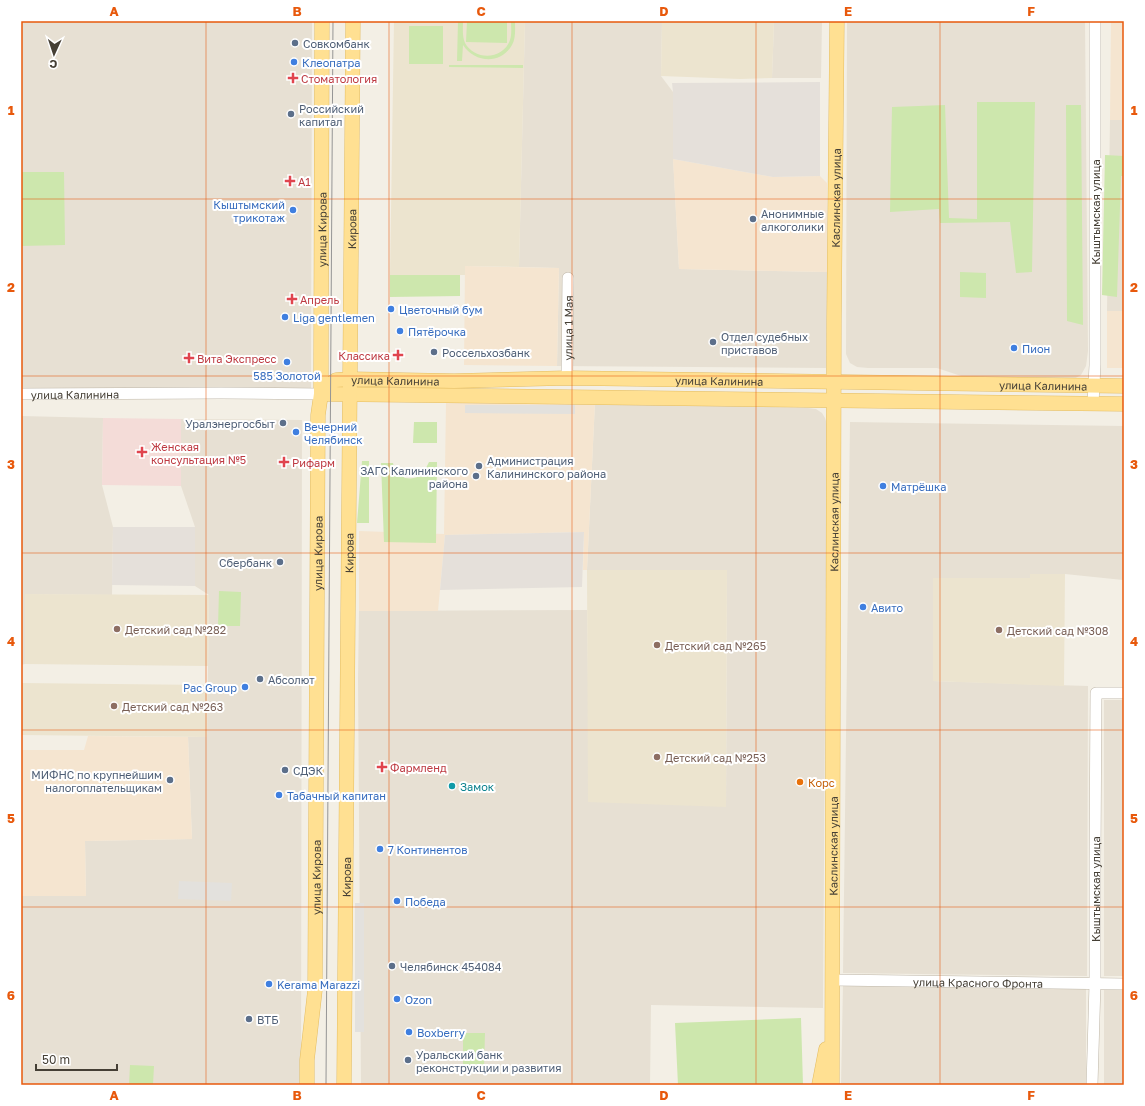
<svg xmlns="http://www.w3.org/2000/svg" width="1145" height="1106" font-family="'Golos Text',sans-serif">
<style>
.residential{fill:#e7e0d3}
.commercial{fill:#f5e5d0}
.industrial{fill:#e5e0da}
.education{fill:#ece4cf}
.medical{fill:#f4dcd8}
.green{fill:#cde7ad}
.parking{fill:#e3e1dd}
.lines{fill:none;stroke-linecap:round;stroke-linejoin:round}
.minor-casing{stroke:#beb6a8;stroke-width:12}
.major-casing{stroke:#e4bd62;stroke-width:15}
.minor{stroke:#fff;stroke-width:11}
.major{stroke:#ffe092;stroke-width:14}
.tram{stroke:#959595;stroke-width:1}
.grid{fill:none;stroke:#e8590c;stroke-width:1;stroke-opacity:0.55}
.service-dot{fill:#5c6f8a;stroke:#fff;stroke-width:1.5}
.shop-dot{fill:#3f7fe0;stroke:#fff;stroke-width:1.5}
.health-dot{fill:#e0444e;stroke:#fff;stroke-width:1.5}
.education-dot{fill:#8d6e63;stroke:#fff;stroke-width:1.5}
.food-dot{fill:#e8710a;stroke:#fff;stroke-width:1.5}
.culture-dot{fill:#0f9aa8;stroke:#fff;stroke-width:1.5}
.labels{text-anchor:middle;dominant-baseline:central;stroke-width:4;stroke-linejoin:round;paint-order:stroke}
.service-label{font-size:11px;fill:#4e5e75;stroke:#fff;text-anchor:start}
.shop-label{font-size:11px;fill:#366cbe;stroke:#fff;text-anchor:start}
.health-label{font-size:11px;fill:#be3a42;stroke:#fff;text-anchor:start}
.street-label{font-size:11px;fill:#453f35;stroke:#fff}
.education-label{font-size:11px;fill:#785e54;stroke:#fff;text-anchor:start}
.food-label{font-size:11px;fill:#c56008;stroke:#fff;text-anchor:start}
.culture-label{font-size:11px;fill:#0d838f;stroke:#fff;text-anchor:start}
.neatline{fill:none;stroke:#e8590c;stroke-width:1.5}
.grid-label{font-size:13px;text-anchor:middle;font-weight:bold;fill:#e8590c}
</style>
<rect width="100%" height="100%" fill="#f3efe5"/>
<path class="residential" d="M 21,21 L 312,21 L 311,388 L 21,389 Z
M 525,21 L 662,21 L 661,76 L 673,92 L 673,156 L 679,269 L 827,272 L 826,368 L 557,366 L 559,268 L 519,267 Z
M 774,21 L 822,21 L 821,78 L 772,78 Z
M 847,21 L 1085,21 L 1088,351 L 1086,366 L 1081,375 L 1074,379 L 964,377 L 937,368 L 868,368 L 857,367 L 850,363 L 846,354 Z
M 1110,120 L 1124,120 L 1124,311 L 1107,311 Z
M 595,402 L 808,408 L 816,409 L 822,413 L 825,418 L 827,424 L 823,1008 L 651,1005 L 650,1085 L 361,1085 L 358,679 L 359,611 L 587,610 L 588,680 L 726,807 L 727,570 L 587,570 Z
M 21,416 L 103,418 L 102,485 L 113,527 L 112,595 L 25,594 L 25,664 L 21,665 Z
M 181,419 L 302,420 L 301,1085 L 21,1085 L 21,896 L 86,896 L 85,841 L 192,839 L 188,737 L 207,737 L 209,595 L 195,586 L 195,527 L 181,486 Z
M 850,422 L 1124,426 L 1124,551 L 1123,580 L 1065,574 L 1031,574 L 1030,578 L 933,579 L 933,681 L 1088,686 L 1087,976 L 843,973 Z
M 1104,700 L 1124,700 L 1124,976 L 1104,976 Z
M 843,985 L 1086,989 L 1086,1085 L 841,1085 Z
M 1104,990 L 1124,990 L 1124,1085 L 1104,1085 Z"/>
<path class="commercial" d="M 1111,21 L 1124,21 L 1124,120 L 1110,120 Z
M 673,159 L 773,177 L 820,176 L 827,183 L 827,272 L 679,269 Z
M 465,266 L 559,268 L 557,366 L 464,365 Z
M 1107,311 L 1124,311 L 1124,368 L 1107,368 Z
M 595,402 L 587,570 L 583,570 L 584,532 L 445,535 L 438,611 L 359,611 L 359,531 L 444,534 L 446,403 Z
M 88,736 L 188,737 L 192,839 L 85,841 L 86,896 L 21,896 L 21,750 L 84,750 Z"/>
<path class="industrial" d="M 820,82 L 820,176 L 773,177 L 673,159 L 673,92 L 672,83 Z
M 113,527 L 195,527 L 195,586 L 112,585 Z
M 584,532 L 582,587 L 440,590 L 445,535 Z"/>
<path class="education" d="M 394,21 L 525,21 L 519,267 L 465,266 L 465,275 L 390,275 Z
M 662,21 L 774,21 L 772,78 L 740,79 L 661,76 Z
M 587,570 L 727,570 L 726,807 L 588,802 Z
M 1030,574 L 1065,574 L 1064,686 L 933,681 L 933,578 L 1030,578 Z
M 25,594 L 209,595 L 208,666 L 25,664 Z
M 21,683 L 208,685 L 207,737 L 21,735 Z"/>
<path class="medical" d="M 103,418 L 181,419 L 181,486 L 102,485 Z"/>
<path class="green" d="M 458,21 L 463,21 C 463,28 462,36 465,43 C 475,61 503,60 510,40 C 512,34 511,27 511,21 L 515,21 C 515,29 516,38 512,45 C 500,66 474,62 463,45 L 462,61 L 457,61 Z
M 467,21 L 507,21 L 507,43 L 466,42 Z
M 409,26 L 443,26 L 443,64 L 409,64 Z
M 449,65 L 523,65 L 523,68 L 449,67 Z
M 977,102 L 1035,102 L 1032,272 L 1016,273 L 1010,222 L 940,223 L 939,209 L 890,212 L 892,107 L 945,105 L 949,218 L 977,219 Z
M 1066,105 L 1081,105 L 1083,325 L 1067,321 Z
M 1105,155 L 1124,156 L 1124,176 L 1121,176 L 1117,297 L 1102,295 Z
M 21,172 L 64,172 L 65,245 L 21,246 Z
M 960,272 L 986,273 L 986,298 L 960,297 Z
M 390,275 L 460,275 L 460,296 L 390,297 Z
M 414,422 L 437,422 L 437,443 L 413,443 Z
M 362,461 L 369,461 L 369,523 L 357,523 Z
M 429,462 L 437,462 L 436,543 L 384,542 L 381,463 L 393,463 C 395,475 399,471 405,478 C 420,480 423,474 429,462 Z
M 219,591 L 241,592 L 240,626 L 218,626 Z
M 801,1018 L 803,1085 L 678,1085 L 675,1023 Z
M 463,1033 L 485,1033 L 484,1069 L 463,1069 Z
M 130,1065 L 154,1066 L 153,1085 L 129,1085 Z"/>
<path class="parking" d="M 465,405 L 575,405 L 575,414 L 465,413 Z
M 179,881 L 232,883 L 231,901 L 178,899 Z
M 355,903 L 364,903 L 364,1032 L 355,1032 Z"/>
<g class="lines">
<g class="minor-casing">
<g id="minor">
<path id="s1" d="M 567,378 L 568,278"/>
<path id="s2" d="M 21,394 L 221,393 L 321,394"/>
<path d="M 1093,404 L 1095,365 L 1095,21"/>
<path id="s3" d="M 833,980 L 1124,984"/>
<path id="s4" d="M 1092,1085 L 1095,984 L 1095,858 L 1096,693 L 1124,693"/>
</g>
</g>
<g class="major-casing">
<g id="major">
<path id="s5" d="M 321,394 L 330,384 L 336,380 L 350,379 L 454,381 L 567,378 L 1124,386"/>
<path d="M 321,394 L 1124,404"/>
<path id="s6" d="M 307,1085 L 307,1060 L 315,990 L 318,415 L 321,394 L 321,355 L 322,21"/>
<path id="s7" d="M 344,1085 L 353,21"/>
<path d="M 819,1085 L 826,1049"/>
<path id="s8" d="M 832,1085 L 834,320 L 837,21"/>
</g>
</g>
<use href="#minor" class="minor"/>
<use href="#major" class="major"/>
<path class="tram" d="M 326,1085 L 333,21"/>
</g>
<path class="grid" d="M 206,21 L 206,1085M 389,21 L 389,1085M 572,21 L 572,1085M 756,21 L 756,1085M 940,21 L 940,1085M 21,199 L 1124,199M 21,376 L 1124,376M 21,553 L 1124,553M 21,730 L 1124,730M 21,907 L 1124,907"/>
<g class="service-dot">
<circle cx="295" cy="43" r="4"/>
<circle cx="291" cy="114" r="4"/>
<circle cx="753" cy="219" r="4"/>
<circle cx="713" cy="342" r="4"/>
<circle cx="434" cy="352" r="4"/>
<circle cx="283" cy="423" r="4"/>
<circle cx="479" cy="466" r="4"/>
<circle cx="476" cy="476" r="4"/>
<circle cx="280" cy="562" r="4"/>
<circle cx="260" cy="679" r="4"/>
<circle cx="285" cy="770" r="4"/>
<circle cx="170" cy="780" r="4"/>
<circle cx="392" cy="966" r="4"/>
<circle cx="249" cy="1019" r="4"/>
<circle cx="408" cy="1060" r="4"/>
</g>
<g class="shop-dot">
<circle cx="294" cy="62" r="4"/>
<circle cx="293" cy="210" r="4"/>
<circle cx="391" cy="309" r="4"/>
<circle cx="285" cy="317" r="4"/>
<circle cx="400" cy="331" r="4"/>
<circle cx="1014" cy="348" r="4"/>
<circle cx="287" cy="362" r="4"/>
<circle cx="296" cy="432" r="4"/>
<circle cx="883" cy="486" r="4"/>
<circle cx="863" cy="607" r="4"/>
<circle cx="245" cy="687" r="4"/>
<circle cx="279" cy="795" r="4"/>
<circle cx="380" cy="849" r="4"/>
<circle cx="397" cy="901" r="4"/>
<circle cx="269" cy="984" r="4"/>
<circle cx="397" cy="999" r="4"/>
<circle cx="409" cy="1032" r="4"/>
</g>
<g class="health-dot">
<path d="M291 72h4v4h4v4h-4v4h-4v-4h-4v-4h4z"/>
<path d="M288 175h4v4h4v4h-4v4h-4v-4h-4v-4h4z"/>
<path d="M290 293h4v4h4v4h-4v4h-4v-4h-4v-4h4z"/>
<path d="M396 349h4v4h4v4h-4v4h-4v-4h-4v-4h4z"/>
<path d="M187 352h4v4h4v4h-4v4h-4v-4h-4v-4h4z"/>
<path d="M140 446h4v4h4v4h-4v4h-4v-4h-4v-4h4z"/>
<path d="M282 456h4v4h4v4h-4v4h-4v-4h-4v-4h4z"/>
<path d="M380 761h4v4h4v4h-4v4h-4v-4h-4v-4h4z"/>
</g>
<g class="education-dot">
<circle cx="117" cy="629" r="4"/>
<circle cx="999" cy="630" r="4"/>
<circle cx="657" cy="645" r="4"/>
<circle cx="114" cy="706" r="4"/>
<circle cx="657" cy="757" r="4"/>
</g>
<circle class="food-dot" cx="800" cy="782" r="4"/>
<circle class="culture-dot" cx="452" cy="786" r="4"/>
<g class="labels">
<g class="service-label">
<text x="303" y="43">Совкомбанк</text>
<text x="299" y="108">Российский<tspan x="299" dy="13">капитал</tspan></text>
<text x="761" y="213">Анонимные<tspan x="761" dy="13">алкоголики</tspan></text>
<text x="721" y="336">Отдел судебных<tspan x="721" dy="13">приставов</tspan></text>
<text x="442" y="352">Россельхозбанк</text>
<text x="275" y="423" text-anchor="end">Уралэнергосбыт</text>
<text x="487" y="460">Администрация<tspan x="487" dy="13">Калининского района</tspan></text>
<text x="468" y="470" text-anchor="end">ЗАГС Калининского<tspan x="468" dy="13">района</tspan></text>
<text x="272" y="562" text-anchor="end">Сбербанк</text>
<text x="268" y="679">Абсолют</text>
<text x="293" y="770">СДЭК</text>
<text x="162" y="774" text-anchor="end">МИФНС по крупнейшим<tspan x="162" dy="13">налогоплательщикам</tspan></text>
<text x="400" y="966">Челябинск 454084</text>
<text x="257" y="1019">ВТБ</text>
<text x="416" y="1054">Уральский банк<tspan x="416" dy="13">реконструкции и развития</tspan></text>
</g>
<g class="shop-label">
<text x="302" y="62">Клеопатра</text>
<text x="285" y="204" text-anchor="end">Кыштымский<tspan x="285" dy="13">трикотаж</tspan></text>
<text x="399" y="309">Цветочный бум</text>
<text x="293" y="317">Liga gentlemen</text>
<text x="408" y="331">Пятёрочка</text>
<text x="1022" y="348">Пион</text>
<text x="287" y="375" text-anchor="middle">585 Золотой</text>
<text x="304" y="426">Вечерний<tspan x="304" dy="13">Челябинск</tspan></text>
<text x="891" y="486">Матрёшка</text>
<text x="871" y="607">Авито</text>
<text x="237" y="687" text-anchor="end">Pac Group</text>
<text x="287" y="795">Табачный капитан</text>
<text x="388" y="849">7 Континентов</text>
<text x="405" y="901">Победа</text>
<text x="277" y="984">Kerama Marazzi</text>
<text x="405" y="999">Ozon</text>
<text x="417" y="1032">Boxberry</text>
</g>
<g class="health-label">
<text x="301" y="78">Стоматология</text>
<text x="298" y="181">А1</text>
<text x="300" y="299">Апрель</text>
<text x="390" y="355" text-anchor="end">Классика</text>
<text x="197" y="358">Вита Экспресс</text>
<text x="151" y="446">Женская<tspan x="151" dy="13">консультация №5</tspan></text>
<text x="292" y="462">Рифарм</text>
<text x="390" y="767">Фармленд</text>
</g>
<g class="street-label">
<text stroke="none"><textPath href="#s8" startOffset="887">Каслинская улица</textPath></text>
<text transform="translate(1095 212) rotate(-90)">Кыштымская улица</text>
<text stroke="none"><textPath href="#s6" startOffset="856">улица Кирова</textPath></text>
<text stroke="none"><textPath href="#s7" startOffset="856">Кирова</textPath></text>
<text stroke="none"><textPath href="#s1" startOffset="50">улица 1 Мая</textPath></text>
<text stroke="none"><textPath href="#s5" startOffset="80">улица Калинина</textPath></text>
<text stroke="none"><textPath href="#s5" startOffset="404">улица Калинина</textPath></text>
<text stroke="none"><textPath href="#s5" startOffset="728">улица Калинина</textPath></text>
<text stroke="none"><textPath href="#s2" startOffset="54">улица Калинина</textPath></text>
<text stroke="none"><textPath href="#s8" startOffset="563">Каслинская улица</textPath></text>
<text stroke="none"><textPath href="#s6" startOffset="532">улица Кирова</textPath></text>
<text stroke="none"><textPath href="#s7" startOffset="532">Кирова</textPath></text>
<text stroke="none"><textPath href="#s8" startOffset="239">Каслинская улица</textPath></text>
<text stroke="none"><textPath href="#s6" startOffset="208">улица Кирова</textPath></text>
<text stroke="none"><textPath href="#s7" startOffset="208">Кирова</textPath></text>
<text stroke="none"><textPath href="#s4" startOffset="196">Кыштымская улица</textPath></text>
<text stroke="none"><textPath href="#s3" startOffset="145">улица Красного Фронта</textPath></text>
</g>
<g class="education-label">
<text x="125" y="629">Детский сад №282</text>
<text x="1007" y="630">Детский сад №308</text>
<text x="665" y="645">Детский сад №265</text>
<text x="122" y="706">Детский сад №263</text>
<text x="665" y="757">Детский сад №253</text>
</g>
<g class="food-label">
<text x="808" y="782">Корс</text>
</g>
<g class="culture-label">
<text x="460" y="786">Замок</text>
</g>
</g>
<rect width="1145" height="1106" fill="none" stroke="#ffffff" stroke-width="44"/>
<g transform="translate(54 54) rotate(183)" stroke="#ffffff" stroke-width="3" paint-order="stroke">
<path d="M0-3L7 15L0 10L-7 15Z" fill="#453f35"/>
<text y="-6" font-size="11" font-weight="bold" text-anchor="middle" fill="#453f35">С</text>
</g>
<path d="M36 1064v6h81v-6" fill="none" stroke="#453f35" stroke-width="2"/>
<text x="42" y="1064" font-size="12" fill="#453f35" stroke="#ffffff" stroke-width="3" paint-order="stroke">50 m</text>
<rect x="22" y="22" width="1101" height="1062" class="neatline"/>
<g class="grid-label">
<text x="114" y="16">A</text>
<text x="297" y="16">B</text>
<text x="481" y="16">C</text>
<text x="664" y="16">D</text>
<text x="848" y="16">E</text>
<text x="1031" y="16">F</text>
<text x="11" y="115">1</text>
<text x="1134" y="115">1</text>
<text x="11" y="292">2</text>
<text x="1134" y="292">2</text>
<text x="11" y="469">3</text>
<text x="1134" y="469">3</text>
<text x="11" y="646">4</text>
<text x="1134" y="646">4</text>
<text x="11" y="823">5</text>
<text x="1134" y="823">5</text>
<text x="11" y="1000">6</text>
<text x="1134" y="1000">6</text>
<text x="114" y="1100">A</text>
<text x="297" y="1100">B</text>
<text x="481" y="1100">C</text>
<text x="664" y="1100">D</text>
<text x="848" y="1100">E</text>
<text x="1031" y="1100">F</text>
</g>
</svg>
